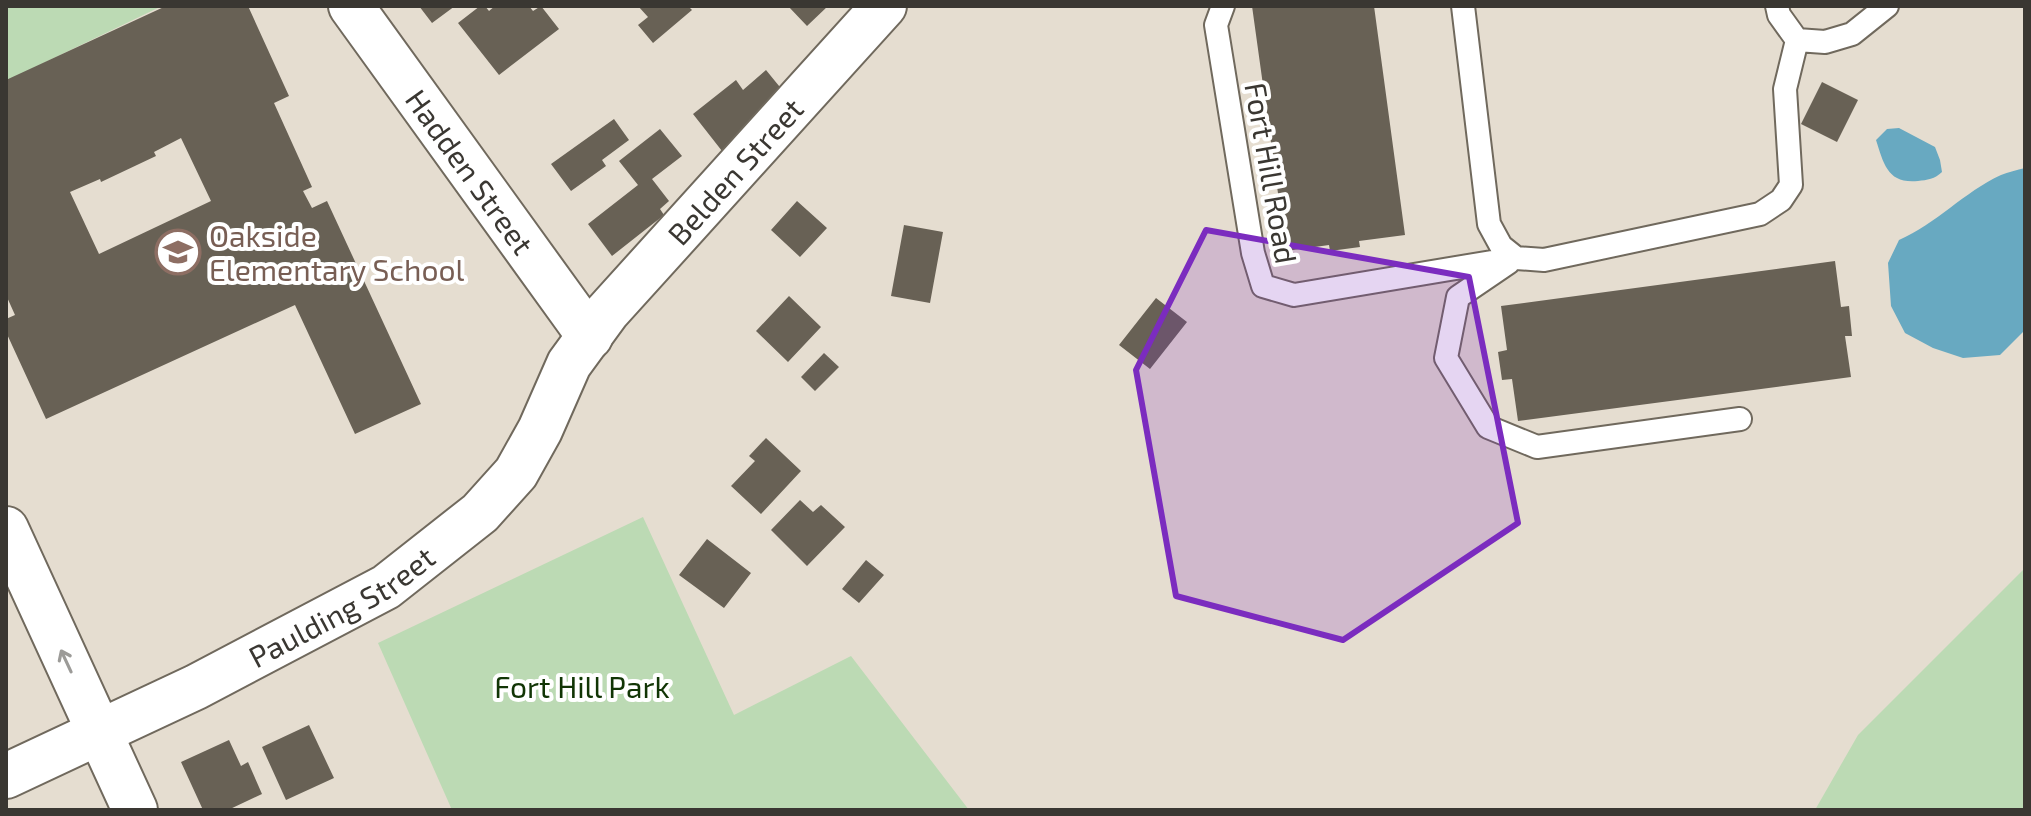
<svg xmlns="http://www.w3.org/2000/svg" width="2031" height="816" font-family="'Exo 2',sans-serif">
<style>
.green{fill:#bcdab4}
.water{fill:#68a9c1}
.building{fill:#686155;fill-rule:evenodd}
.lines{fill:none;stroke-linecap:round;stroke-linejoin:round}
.lane-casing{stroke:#70695d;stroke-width:26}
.street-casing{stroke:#70695d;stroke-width:48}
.lane{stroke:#fff;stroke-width:22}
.street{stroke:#fff;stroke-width:44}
.oneway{stroke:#9c9b98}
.marked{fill:#7b2cbf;fill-opacity:0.2;stroke:#7b2cbf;stroke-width:6;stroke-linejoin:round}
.labels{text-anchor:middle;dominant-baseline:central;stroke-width:8;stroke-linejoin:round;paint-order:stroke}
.street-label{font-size:30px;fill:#3a3732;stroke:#fff}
.education-label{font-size:30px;fill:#785e54;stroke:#fff;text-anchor:start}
.park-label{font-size:30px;fill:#113505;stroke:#fff}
</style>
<rect width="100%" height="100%" fill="#e5ddd0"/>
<path class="green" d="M 6,6 L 162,6 L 6,81 Z
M 643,517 L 734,715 L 851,656 L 969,810 L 452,810 L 378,643 Z
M 2025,568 L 2025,810 L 1815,810 L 1858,735 Z"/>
<path class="water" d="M 1899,128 L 1935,147 L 1940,160 L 1942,172 C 1935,179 1927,180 1918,181 C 1888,184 1884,165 1876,140 L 1887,129 Z
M 2025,168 L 2025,330 L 2000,355 L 1963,358 L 1933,348 L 1905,333 L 1891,306 L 1888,263 L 1899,240 C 1936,224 1964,192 2001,175 C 2008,172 2017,170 2025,168 Z"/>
<path class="building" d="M 166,6 L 248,6 L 289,96 L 274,103 L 312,187 L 303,191 L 312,208 L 327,201 L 421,404 L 355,434 L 295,305 L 46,419 L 6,332 L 6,319 L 15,315 L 6,295 L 6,80 ZM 181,138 L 211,201 L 99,254 L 70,192 L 100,179 L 101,182 L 156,156 L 154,152 Z
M 419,6 L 455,6 L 432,23 Z
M 480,6 L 485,6 L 489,11 L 495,6 L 529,6 L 533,11 L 541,6 L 559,29 L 499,75 L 458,23 Z
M 638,6 L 688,6 L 692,10 L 653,43 L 638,25 L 648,17 Z
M 788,6 L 828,6 L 807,26 Z
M 1252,6 L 1374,6 L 1405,235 L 1359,241 L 1360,247 L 1330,251 L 1329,245 L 1286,251 Z
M 766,70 L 788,97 L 722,151 L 693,114 L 736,80 L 743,90 Z
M 1822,82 L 1858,100 L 1837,142 L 1801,124 Z
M 614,119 L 629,140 L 602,160 L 606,166 L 571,191 L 551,164 Z
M 660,129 L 682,156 L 652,179 L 669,201 L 660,209 L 664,215 L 612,256 L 588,224 L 638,185 L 619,161 Z
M 797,201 L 827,228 L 800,257 L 771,230 Z
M 904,225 L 943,232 L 930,303 L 891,296 Z
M 1835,261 L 1841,307 L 1849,306 L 1852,336 L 1845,336 L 1851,377 L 1518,421 L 1512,379 L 1502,380 L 1498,352 L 1507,350 L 1501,306 Z
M 789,296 L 821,327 L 788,362 L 756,331 Z
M 1156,298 L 1187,322 L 1150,369 L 1119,345 Z
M 824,353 L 839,367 L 815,391 L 801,377 Z
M 766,438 L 801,471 L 761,514 L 731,486 L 755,461 L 749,456 Z
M 800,500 L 813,512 L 821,505 L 845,527 L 807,566 L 771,530 Z
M 707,539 L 751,573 L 724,608 L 679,575 Z
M 866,560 L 884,575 L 859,603 L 842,589 Z
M 309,725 L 334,778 L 286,800 L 262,747 Z
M 229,740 L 241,766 L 248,762 L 262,794 L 228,810 L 203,810 L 181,762 Z"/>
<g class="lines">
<g class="lane-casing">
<path id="lane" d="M 1223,6 L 1216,25 L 1253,253 L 1263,286 L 1294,295 L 1516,258
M 1463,6 L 1489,224 L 1501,246 L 1516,258 L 1544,260 L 1760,214 L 1781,200 L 1791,185 L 1785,89 L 1797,40
M 1777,6 L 1779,15 L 1797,40
M 1797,40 L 1825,42 L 1852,34 L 1887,6
M 1508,263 L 1458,297 L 1446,358 L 1488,427 L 1537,447 L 1740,419"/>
</g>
<g class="street-casing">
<g id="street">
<path id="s1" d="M 351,6 L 590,337"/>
<path d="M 6,529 L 135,810"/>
<path id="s2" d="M 6,776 L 196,687 L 386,587 L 480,513 L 516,473 L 540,430 L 569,364 L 607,312 L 884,6"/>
</g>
</g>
<use href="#lane" class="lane"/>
<use href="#street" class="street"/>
</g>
<defs><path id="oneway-shaft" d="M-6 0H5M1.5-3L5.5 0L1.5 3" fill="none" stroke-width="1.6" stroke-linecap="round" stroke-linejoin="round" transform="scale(2)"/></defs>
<use class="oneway" href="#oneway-shaft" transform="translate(66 661) rotate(-115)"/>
<path class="marked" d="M 1206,230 L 1469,277 L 1518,523 L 1343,640 L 1176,596 L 1136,370 Z"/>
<defs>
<g id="school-ring" transform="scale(2.3)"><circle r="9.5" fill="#fff" stroke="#8d6e63" stroke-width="1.5"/><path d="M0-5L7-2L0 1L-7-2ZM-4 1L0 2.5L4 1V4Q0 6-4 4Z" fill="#8d6e63"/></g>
</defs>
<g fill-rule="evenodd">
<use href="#school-ring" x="178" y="252"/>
</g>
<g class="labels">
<g class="street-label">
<text stroke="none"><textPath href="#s2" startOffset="974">Belden Street</textPath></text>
<text stroke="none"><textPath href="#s1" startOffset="204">Hadden Street</textPath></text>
<text transform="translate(1272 173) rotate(80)">Fort Hill Road</text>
<text stroke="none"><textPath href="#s2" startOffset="376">Paulding Street</textPath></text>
</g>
<g class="education-label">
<text x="209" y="235">Oakside<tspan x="209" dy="34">Elementary School</tspan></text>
</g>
<g class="park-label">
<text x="582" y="686">Fort Hill Park</text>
</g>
</g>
<rect width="2031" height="816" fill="none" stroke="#3a3732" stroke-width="16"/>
</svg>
